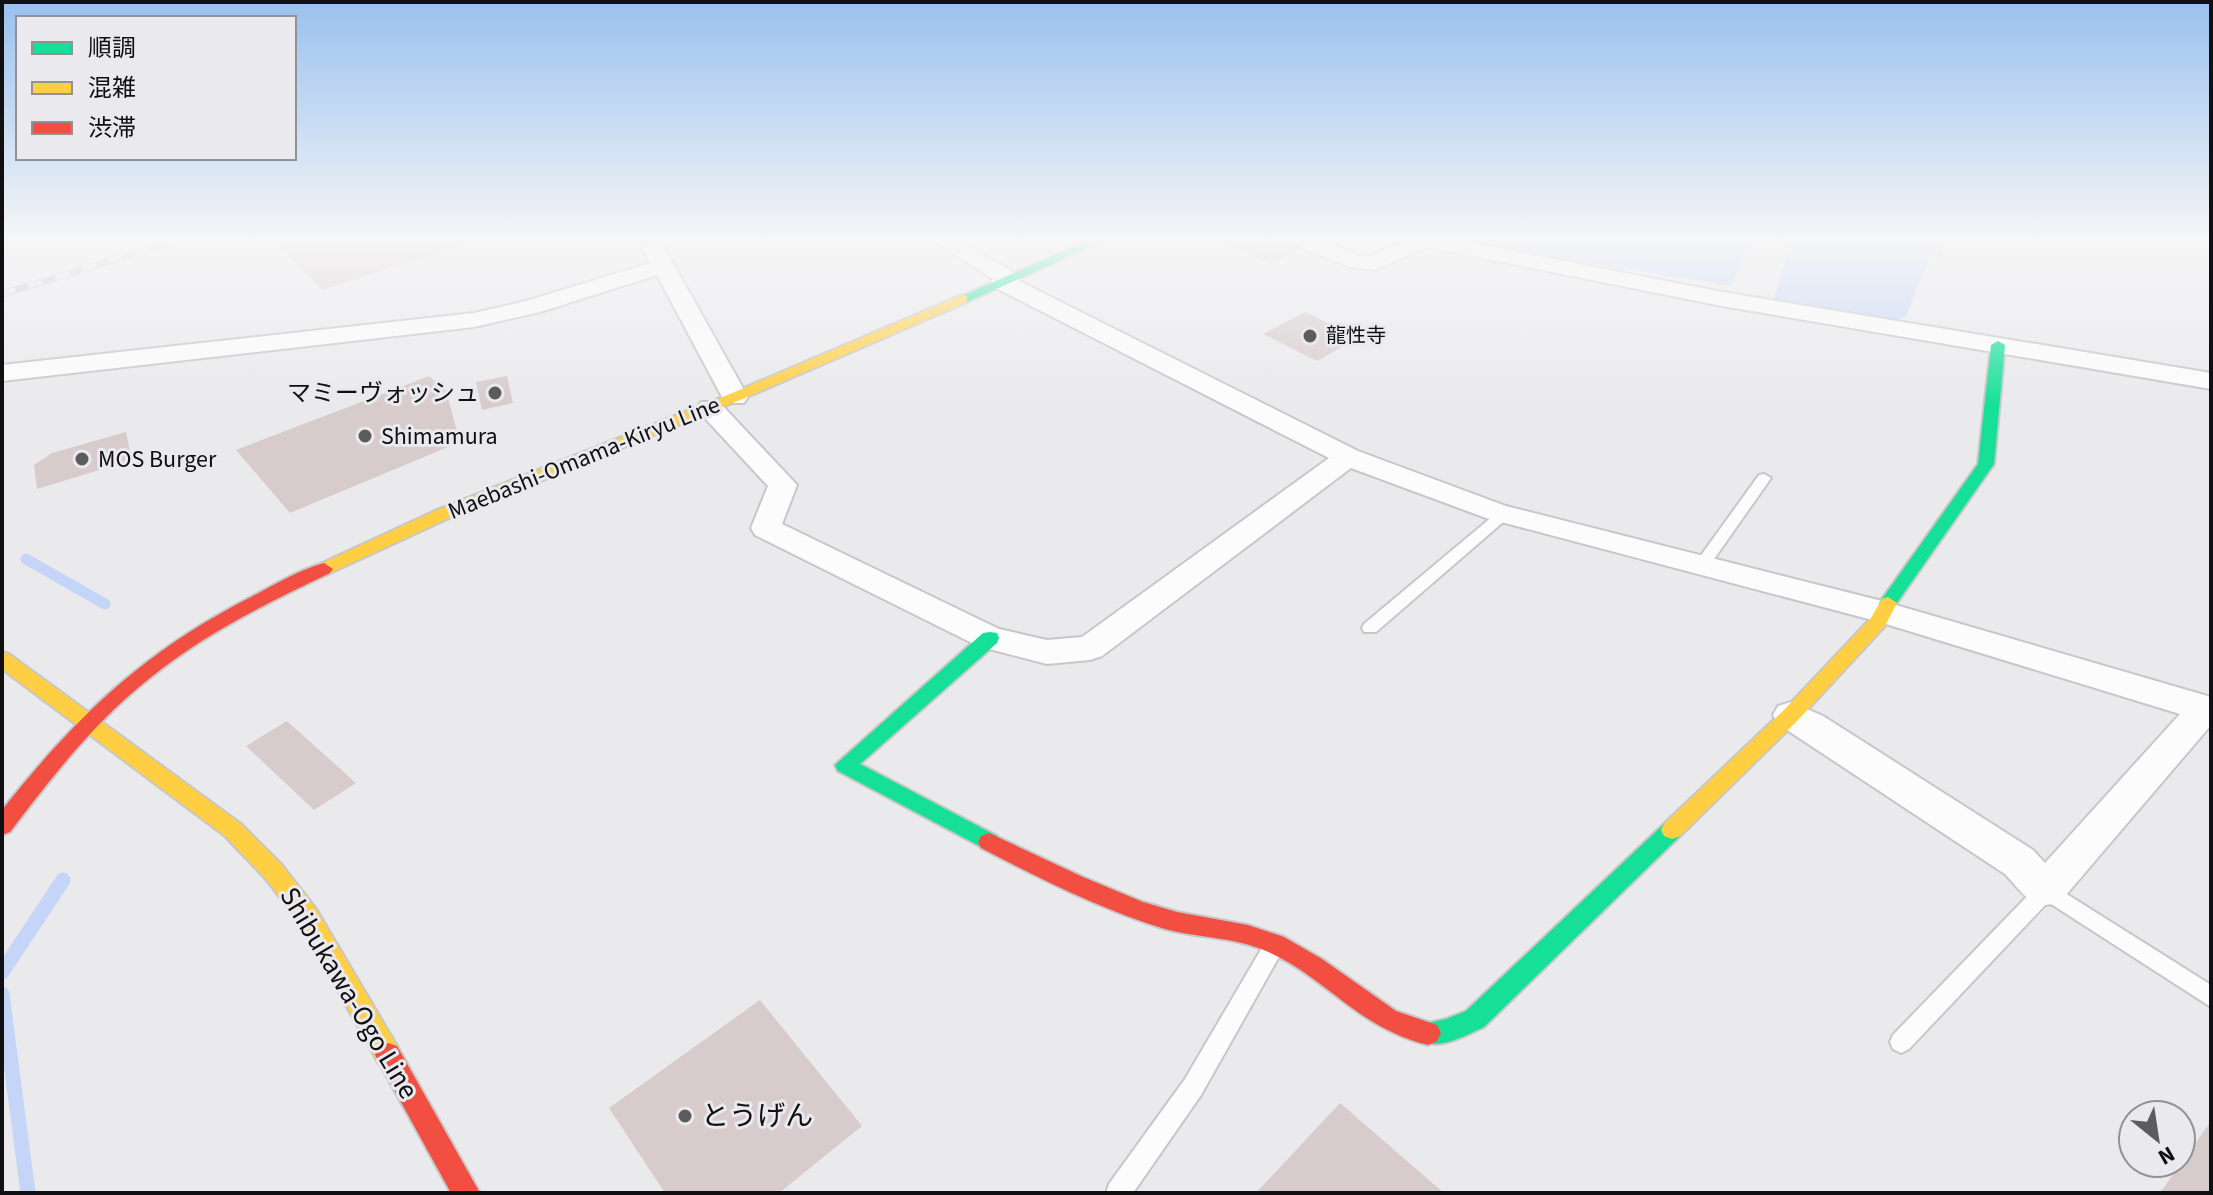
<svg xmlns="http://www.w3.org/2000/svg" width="2213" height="1195" font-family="'Source Sans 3','Noto Sans JP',sans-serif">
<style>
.water{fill:#c4d5f8}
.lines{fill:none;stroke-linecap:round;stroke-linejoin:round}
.stream-far1{stroke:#c4d5f8;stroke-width:11}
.stream{stroke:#c4d5f8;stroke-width:15}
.building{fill:#d7cbcc}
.lane-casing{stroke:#c7c7c9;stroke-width:4}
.street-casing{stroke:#c7c7c9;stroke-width:4}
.fast-casing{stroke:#c7c7c9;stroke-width:4}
.slow-casing{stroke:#c7c7c9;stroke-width:4}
.jam-casing{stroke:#c7c7c9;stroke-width:4}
.lane{fill:#fcfcfc;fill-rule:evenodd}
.street{fill:#fcfcfc;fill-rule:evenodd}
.fast{fill:#16e098;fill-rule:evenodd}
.slow{fill:#ffcf43;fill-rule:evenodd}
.jam{fill:#f24e42;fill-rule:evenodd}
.rail-casing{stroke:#c8c8c9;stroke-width:7}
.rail{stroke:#e9e9ee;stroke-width:5;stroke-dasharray:14;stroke-linecap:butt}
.poi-dot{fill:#5c5c5f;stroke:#e9e9ee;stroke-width:3}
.labels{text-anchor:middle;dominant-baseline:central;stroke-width:6;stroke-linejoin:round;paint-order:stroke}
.far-poi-label{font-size:20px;fill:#101012;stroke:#e9e9ee;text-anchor:start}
.poi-label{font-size:24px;fill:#101012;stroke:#e9e9ee;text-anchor:start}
.street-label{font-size:24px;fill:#101012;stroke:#e9e9ee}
.near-street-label{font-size:28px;fill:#101012;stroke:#e9e9ee}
.near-poi-label{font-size:28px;fill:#101012;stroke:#e9e9ee;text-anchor:start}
</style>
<rect width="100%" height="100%" fill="#eaeaed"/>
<path class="water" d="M 1435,238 L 1756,238 L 1730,286 Z
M 1792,238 L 1900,238 L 1944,246 L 1942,256 L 1930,256 L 1906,316 L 1895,320 L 1773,302 Z"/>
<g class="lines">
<path class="stream-far1" d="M 26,559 L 105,604"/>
<path class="stream" d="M 2,972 L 63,880
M 2,994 L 28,1193"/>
</g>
<path class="building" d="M 272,238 L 485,238 L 322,290 Z
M 1211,238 L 1274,238 L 1300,249 L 1271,264 Z
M 1305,312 L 1358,338 L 1317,361 L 1263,334 Z
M 429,376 L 446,391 L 460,442 L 290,513 L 236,450 Z
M 507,376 L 513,403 L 482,410 L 476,382 Z
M 126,432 L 132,460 L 37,489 L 34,465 L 52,453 Z
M 287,721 L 356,783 L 314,810 L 246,746 Z
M 760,1000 L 862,1126 L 779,1193 L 665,1193 L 609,1108 Z
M 1340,1103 L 1444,1193 L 1256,1193 Z
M 2211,1121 L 2211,1193 L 2160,1193 Z"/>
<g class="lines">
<g class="lane-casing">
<path id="lane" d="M 1764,474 L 1771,478 L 1707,569 L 1697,569 L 1694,565 L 1697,561 L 1759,475 Z
M 1504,509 L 1511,514 L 1509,517 L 1376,632 L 1364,632 L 1362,628 L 1364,624 L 1499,511 Z
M 2046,881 L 2211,985 L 2211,1007 L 2048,902 L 1909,1049 L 1901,1053 L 1893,1049 L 1890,1042 L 1893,1035 L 2039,884 Z
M 1273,939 L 1280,941 L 1284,948 L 1201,1095 L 1133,1193 L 1106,1193 L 1109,1184 L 1185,1079 L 1266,941 Z"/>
</g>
<g class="street-casing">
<path id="street" d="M 637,238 L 659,238 L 748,397 L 744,403 L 726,403 L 722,397 L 657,275 L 540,312 L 474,327 L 2,381 L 2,365 L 474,313 L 526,301 L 650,263 Z
M 955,238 L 1017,274 L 1019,281 L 1358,451 L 1506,506 L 1882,601 L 2211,697 L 2211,725 L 2060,902 C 2032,912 2023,893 2005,874 L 1778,724 L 1773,715 L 1778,706 L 1791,702 L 1823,716 L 2033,850 L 2045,863 L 2180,714 L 1876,621 L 1486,518 L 1351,468 L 1102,656 L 1090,660 L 1047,664 L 978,646 L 755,535 L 751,528 L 768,486 L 701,414 L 697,408 L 701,402 L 719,402 L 797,485 L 782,524 L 999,629 L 1047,640 L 1082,637 L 1329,458 L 994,287 L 991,282 L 993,279 L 931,239 Z
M 1287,238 L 1317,238 L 1360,256 L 1372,256 L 1412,238 L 1447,238 L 1722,292 L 2211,373 L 2211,389 L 1722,306 L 1427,247 L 1375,270 L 1349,267 L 1290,243 Z
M 2198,238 L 2211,238 L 2211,245 Z"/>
</g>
<g class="fast-casing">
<path id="fast" d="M 1094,238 L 1110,238 L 967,302 L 955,299 Z
M 1998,341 L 2005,345 L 1994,464 L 1894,607 L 1882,607 L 1879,603 L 1882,599 L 1978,464 L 1991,345 Z
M 990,632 L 997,633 L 999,638 L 997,643 L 860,764 L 997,836 L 1000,842 L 997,848 L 989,851 L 838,771 L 835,765 L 983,633 Z
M 1672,821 L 1680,824 L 1683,830 L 1680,836 L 1484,1027 C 1464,1036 1441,1050 1419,1041 L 1415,1033 L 1419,1025 L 1446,1019 L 1466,1011 L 1664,824 Z"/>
</g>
<g class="slow-casing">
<path id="slow" d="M 962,295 L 967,296 L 967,302 L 740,400 L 449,518 L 330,573 L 324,575 L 315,569 L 318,565 L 437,510 L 730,394 Z
M 1888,597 L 1897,603 L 1885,626 L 1798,720 L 1680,836 L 1672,839 L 1664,836 L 1661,830 L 1664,824 L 1784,710 L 1871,618 L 1882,599 Z
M 2,652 L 9,654 L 241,824 L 281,864 L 316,909 L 397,1046 L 401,1055 L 397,1064 L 388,1067 L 379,1064 L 300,923 L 265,878 L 225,836 L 2,669 Z"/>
</g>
<g class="jam-casing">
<path id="jam" d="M 324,563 L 333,569 L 330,573 C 267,603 204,634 150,678 C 95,721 52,777 10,832 L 2,835 L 2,810 C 77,716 143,652 251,597 C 274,585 299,570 324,563 Z
M 989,833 L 1083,877 L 1143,902 L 1177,912 L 1248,925 L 1284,937 L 1322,959 L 1396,1011 L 1437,1025 L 1441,1033 L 1437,1041 L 1428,1045 C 1356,1027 1328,978 1266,951 C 1235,937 1198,938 1165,929 C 1101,909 1041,879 981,848 L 978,842 L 981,836 Z
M 388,1043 L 397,1046 L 480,1193 L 451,1193 L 375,1055 L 379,1046 Z"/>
</g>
<use href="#lane" class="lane"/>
<use href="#street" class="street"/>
<use href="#fast" class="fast"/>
<use href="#slow" class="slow"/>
<use href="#jam" class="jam"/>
<g class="rail-casing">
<path id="rail" d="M 2,294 L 187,238"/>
</g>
<use href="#rail" class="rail"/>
</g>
<linearGradient id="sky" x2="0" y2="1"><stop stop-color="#99c1ee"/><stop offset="0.59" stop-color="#f6f6f7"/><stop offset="1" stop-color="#f6f6f7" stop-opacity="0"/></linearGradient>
<rect width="2213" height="405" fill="url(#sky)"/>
<g class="poi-dot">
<circle cx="1310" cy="336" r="8"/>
<circle cx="495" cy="393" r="8"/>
<circle cx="365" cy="436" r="8"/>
<circle cx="82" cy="459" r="8"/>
<circle cx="685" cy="1116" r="8"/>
</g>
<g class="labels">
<g class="far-poi-label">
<text x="1326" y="336">龍性寺</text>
</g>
<g class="poi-label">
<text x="479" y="393" text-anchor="end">マミーヴォッシュ</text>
<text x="381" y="436">Shimamura</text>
<text x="98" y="459">MOS Burger</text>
</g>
<g class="street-label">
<text transform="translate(584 458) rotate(-22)">Maebashi-Omama-Kiryu Line</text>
</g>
<g class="near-street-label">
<text transform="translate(349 993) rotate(59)">Shibukawa-Ogo Line</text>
</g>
<g class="near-poi-label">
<text x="701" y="1116">とうげん</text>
</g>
</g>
<rect width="2213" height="1195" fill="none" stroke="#101012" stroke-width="8"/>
<rect x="16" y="16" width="280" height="144" fill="#e9e9ee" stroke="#929296" stroke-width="2"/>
<rect x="32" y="42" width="40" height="12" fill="#16e098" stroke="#929296" stroke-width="2"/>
<text x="88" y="56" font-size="24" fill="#101012">順調</text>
<rect x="32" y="82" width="40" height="12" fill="#ffcf43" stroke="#929296" stroke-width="2"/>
<text x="88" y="96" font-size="24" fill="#101012">混雑</text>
<rect x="32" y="122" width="40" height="12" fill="#f24e42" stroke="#929296" stroke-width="2"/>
<text x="88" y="136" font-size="24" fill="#101012">渋滞</text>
<g transform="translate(2157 1139) rotate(150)"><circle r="38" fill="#e9e9ee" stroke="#929296" stroke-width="2"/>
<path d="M0-6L14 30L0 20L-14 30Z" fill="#5c5c5f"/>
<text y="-12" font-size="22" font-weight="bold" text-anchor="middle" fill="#101012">N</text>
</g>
</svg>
